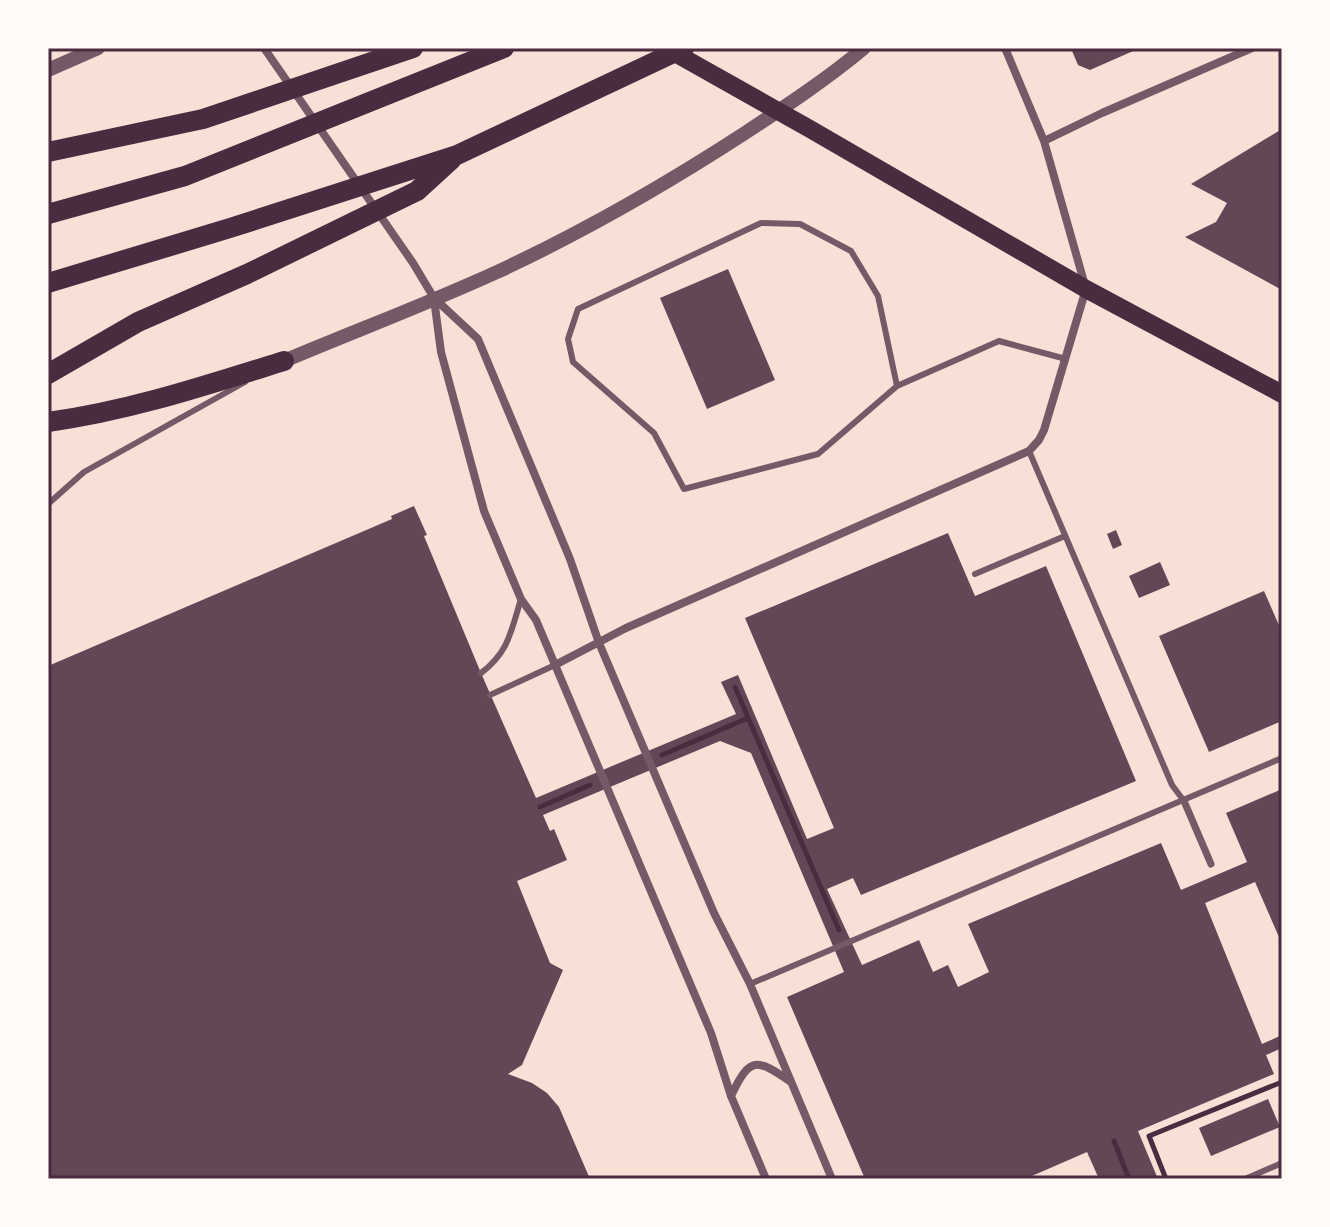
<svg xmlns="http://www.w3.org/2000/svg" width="1330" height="1227" font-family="Manrope,sans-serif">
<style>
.building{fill:#644757}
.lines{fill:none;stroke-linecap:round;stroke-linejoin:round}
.path{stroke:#4a2c40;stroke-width:5}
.service{stroke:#755966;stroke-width:6}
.pedestrian{stroke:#755966;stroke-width:7}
.minor{stroke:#755966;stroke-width:8}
.tertiary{stroke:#755966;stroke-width:14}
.primary{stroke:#4a2c40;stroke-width:18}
.motorway{stroke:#4a2c40;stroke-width:20}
.neatline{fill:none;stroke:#4a2c40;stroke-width:3}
</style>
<rect width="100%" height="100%" fill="#f7e1d7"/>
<path class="building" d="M 1078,48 L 1140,48 L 1090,70 L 1078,65 L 1072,51 Z
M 1282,129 L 1282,290 L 1185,237 L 1216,222 L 1227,203 L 1191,184 Z
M 728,269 L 775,380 L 707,409 L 660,298 Z
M 414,506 L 427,535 L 424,536 L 481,673 L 536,798 L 736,714 L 721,682 L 738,675 L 807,839 L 834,828 L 745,618 L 948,533 L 975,596 L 1046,566 L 1136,781 L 861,895 L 853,878 L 827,889 L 862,965 L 919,940 L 933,972 L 948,965 L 958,987 L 989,972 L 968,924 L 1161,843 L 1181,890 L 1247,862 L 1226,813 L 1282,789 L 1282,944 L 1255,882 L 1205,903 L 1262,1044 L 1282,1035 L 1282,1048 L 1266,1055 L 1274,1074 L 1138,1131 L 1158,1179 L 1099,1179 L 1087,1152 L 1025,1179 L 865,1179 L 787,997 L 844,972 L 751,753 L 720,741 L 543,815 L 550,831 L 554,829 L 567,860 L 517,881 L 550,963 L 563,970 L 522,1065 L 508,1074 L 532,1083 L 547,1093 L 559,1107 L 590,1179 L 48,1179 L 48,666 L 392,519 L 391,516 Z
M 1116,530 L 1122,545 L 1113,549 L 1107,534 Z
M 1160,562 L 1170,585 L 1139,598 L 1129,576 Z
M 1264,591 L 1282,632 L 1282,721 L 1209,752 L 1159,636 Z
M 1268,1099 L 1280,1127 L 1211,1156 L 1199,1128 Z"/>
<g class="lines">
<path class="path" d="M 735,687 L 839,930
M 662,755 L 748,718
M 540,807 L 590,785
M 1114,1141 L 1129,1179
M 1166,1179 L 1149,1136 L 1282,1082"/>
<path class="service" d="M 897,386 L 878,296 L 851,251 L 800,224 L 761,223 L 578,309 L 568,339 L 573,362 L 654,433 L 684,489 L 818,454 L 897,386 L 999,341 L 1066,359
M 1029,451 L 1172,785 L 1184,801
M 48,504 L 84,472 L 245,382
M 975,574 L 1065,536
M 481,673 C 509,652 511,631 521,599
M 490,695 L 555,665
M 750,984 L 1282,758
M 1245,1179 L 1282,1163"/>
<path class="pedestrian" d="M 1184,801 L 1211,864"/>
<path class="minor" d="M 264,48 L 413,263 L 434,298 L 478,339 L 570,559 L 599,643 L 714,913 L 750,984 L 832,1179
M 1044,141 L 1102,113 L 1252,48
M 434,299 L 441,352 L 484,511 L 521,599 L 536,620 L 711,1033 L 731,1096 L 766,1179
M 555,665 L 626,628 L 1029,451 L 1039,440 L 1044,430 L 1086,289 L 1044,141 L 1005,48
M 731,1096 C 750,1056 756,1058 791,1082"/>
<path class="tertiary" d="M 48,70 L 98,48
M 284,361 C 355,331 427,304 497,272 C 583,232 665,185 745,133 C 786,106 827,79 864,48"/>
<path class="primary" d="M 666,48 L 810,129 L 1086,289 L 1282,394"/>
<path class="motorway" d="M 48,152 L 203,119 L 413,48
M 48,214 L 185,176 L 504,48
M 48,283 L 230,228 L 457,155 L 684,48
M 48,374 L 138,322 L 247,274 L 417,191 L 452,159
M 48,422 C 129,411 207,385 284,361"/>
</g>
<rect width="1330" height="1227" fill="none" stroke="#fffaf5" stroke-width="100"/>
<rect x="50" y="50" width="1230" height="1127" class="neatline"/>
</svg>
